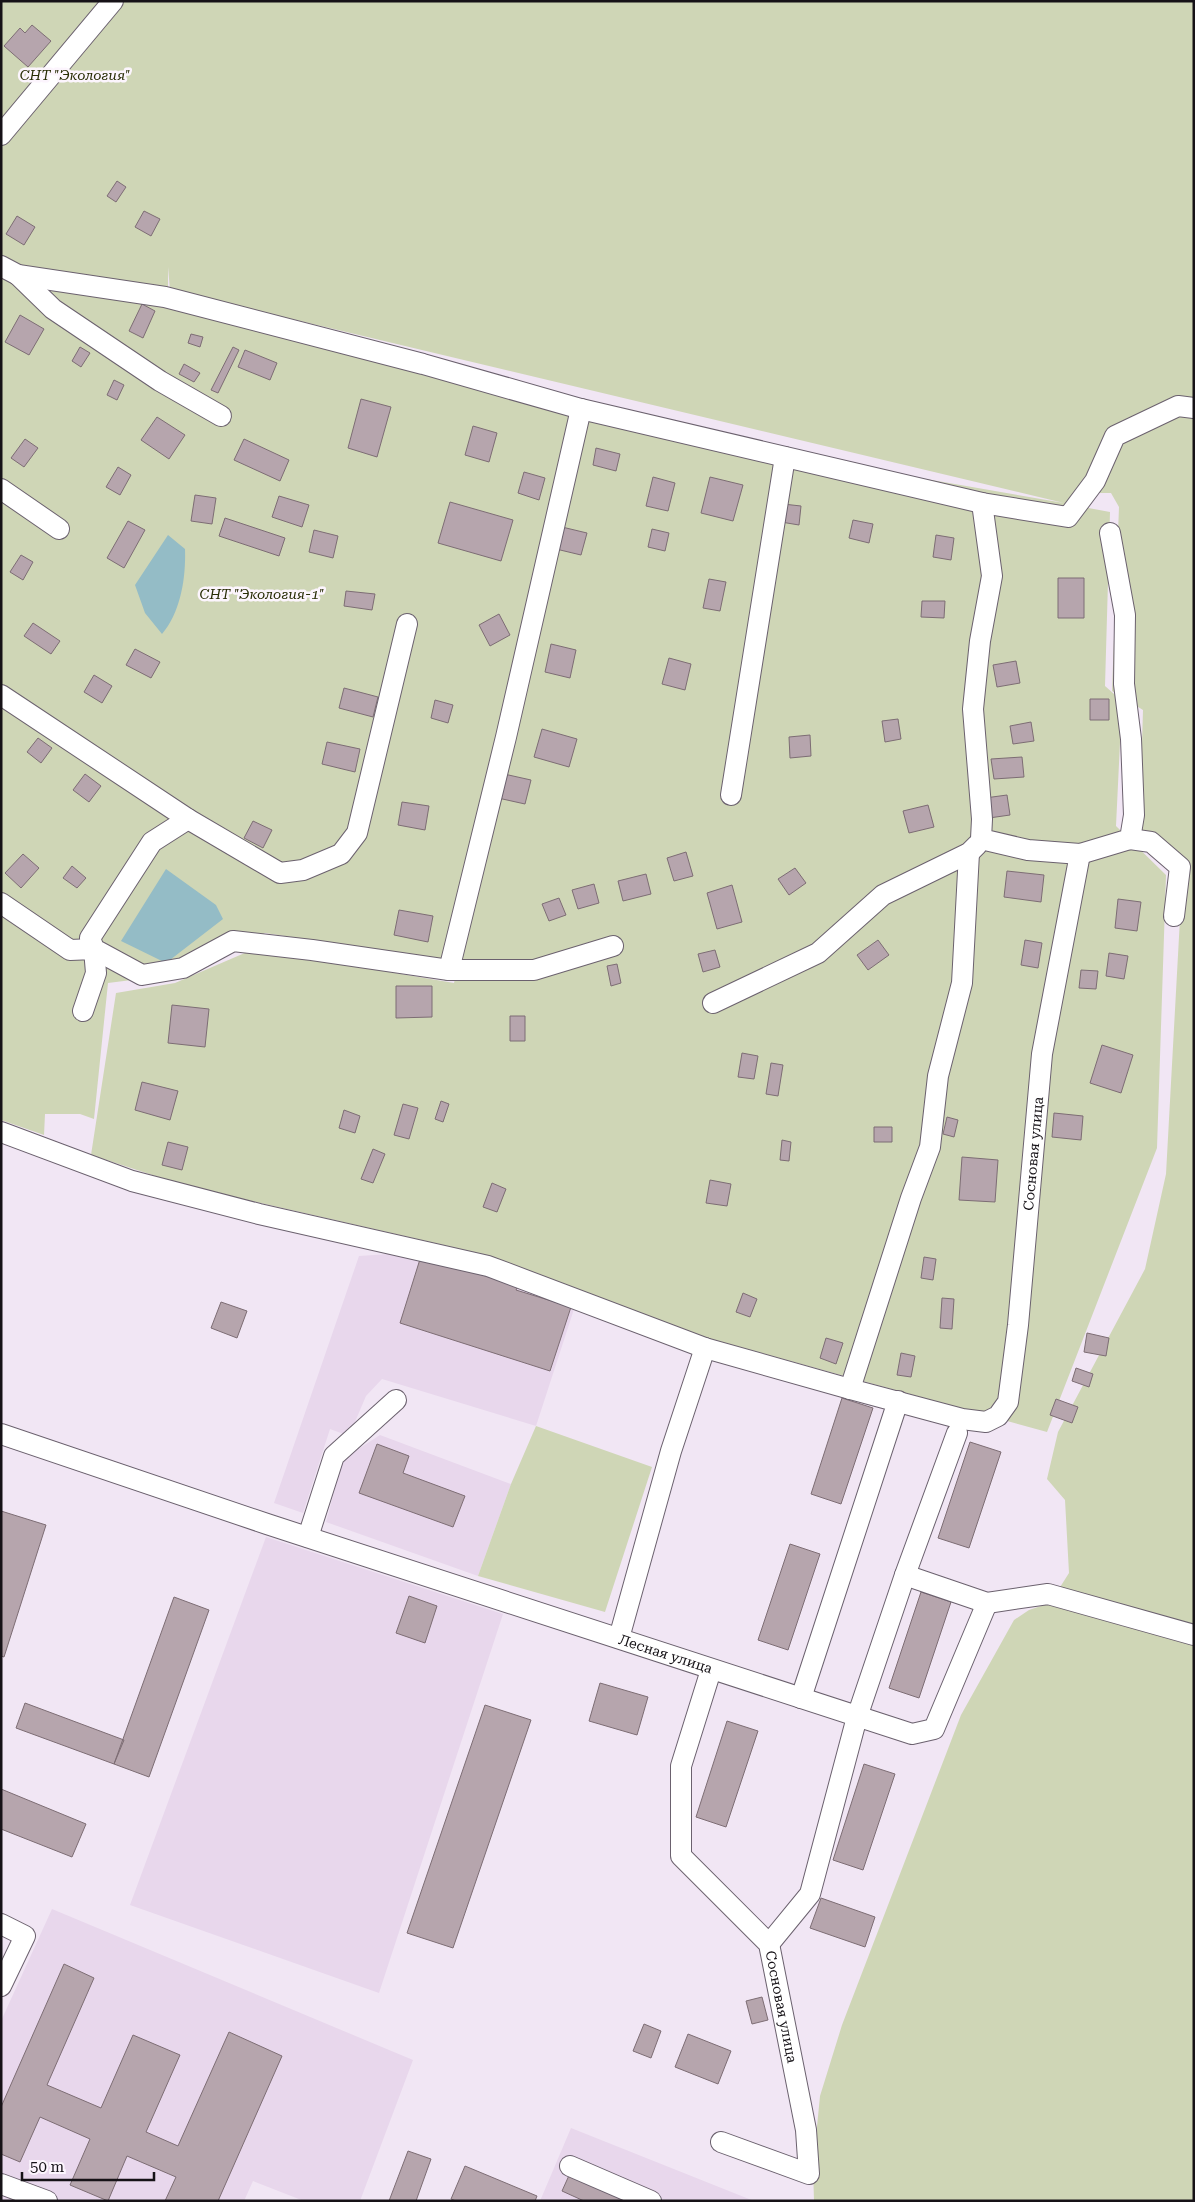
<svg xmlns="http://www.w3.org/2000/svg" width="1195" height="2202" font-family="'Roboto Serif',serif">
<style>
.built{fill:#e8d7ec}
.green{fill:#cfd6b6}
.water{fill:#94bcc6}
.building{fill:#b6a5ad;stroke:#7d6d74}
.lines{fill:none;stroke-linecap:round;stroke-linejoin:round}
.minor-casing{stroke:#6b616e;stroke-width:22}
.minor{stroke:#fff;stroke-width:20}
.labels{text-anchor:middle;dominant-baseline:central;stroke-width:5;stroke-linejoin:round;paint-order:stroke}
.park-label{font-size:14px;font-style:italic;fill:#282d05;stroke:#fcf5fd}
.street-label{font-size:14px;fill:#161217;stroke:#fcf5fd}
</style>
<rect width="100%" height="100%" fill="#f1e6f4"/>
<path class="built" d="M 419,1252 L 576,1303 L 536,1426 L 382,1379 L 366,1396 L 349,1436 L 330,1429 L 303,1513 L 274,1503 L 359,1256 Z
M 380,1435 L 511,1484 L 478,1576 L 326,1522 L 343,1459 Z
M 266,1537 L 503,1614 L 379,1993 L 130,1905 Z
M 52,1909 L 413,2060 L 360,2201 L 304,2201 L 253,2181 L 244,2201 L 1,2201 L 1,2021 Z
M 571,2128 L 754,2201 L 540,2201 Z"/>
<path class="green" d="M 1,1 L 1194,1 L 1194,2201 L 814,2201 L 813,2167 L 820,2096 L 842,2025 L 961,1715 L 1014,1620 L 1029,1610 L 1050,1603 L 1069,1573 L 1065,1500 L 1047,1479 L 1058,1432 L 1145,1269 L 1166,1174 L 1182,882 L 1139,845 L 1143,710 L 1112,691 L 1119,507 L 1111,493 L 1083,493 L 1067,504 L 1110,512 L 1105,686 L 1122,701 L 1116,826 L 1166,875 L 1157,1148 L 1047,1432 L 685,1332 L 478,1253 L 186,1186 L 91,1155 L 116,993 L 175,983 L 254,949 L 454,983 L 587,420 L 1064,503 L 170,290 L 168,267 L 168,292 L 569,415 L 445,960 L 265,933 L 187,973 L 108,983 L 94,1119 L 80,1114 L 45,1114 L 44,1135 L 1,1120 Z
M 536,1426 L 652,1467 L 605,1612 L 478,1576 L 511,1484 Z"/>
<path class="water" d="M 168,535 L 185,549 C 186,577 181,612 162,634 L 145,613 L 135,585 Z
M 166,869 L 216,905 L 223,919 L 166,963 L 121,941 Z"/>
<path class="building" d="M 32,25 L 51,41 L 28,67 L 4,46 L 20,28 L 25,33 Z
M 117,181 L 126,187 L 116,202 L 107,196 Z
M 144,211 L 160,219 L 151,236 L 135,227 Z
M 17,216 L 35,227 L 24,245 L 6,234 Z
M 142,304 L 155,311 L 143,338 L 129,331 Z
M 20,315 L 44,329 L 29,355 L 5,342 Z
M 191,334 L 203,337 L 200,347 L 188,343 Z
M 80,347 L 90,353 L 81,367 L 72,361 Z
M 233,347 L 239,350 L 218,393 L 211,390 Z
M 245,350 L 277,363 L 270,380 L 238,367 Z
M 184,364 L 200,373 L 194,382 L 179,374 Z
M 114,380 L 124,385 L 117,400 L 107,395 Z
M 361,399 L 391,407 L 377,457 L 348,448 Z
M 157,417 L 185,435 L 169,459 L 141,440 Z
M 473,426 L 497,433 L 489,462 L 465,455 Z
M 25,439 L 38,448 L 24,467 L 11,458 Z
M 244,439 L 289,460 L 280,481 L 234,460 Z
M 596,448 L 620,454 L 616,471 L 593,465 Z
M 118,467 L 131,475 L 120,495 L 106,487 Z
M 524,472 L 545,478 L 539,500 L 518,493 Z
M 653,477 L 675,483 L 668,511 L 646,506 Z
M 710,477 L 743,485 L 733,521 L 701,513 Z
M 195,495 L 216,498 L 212,524 L 191,521 Z
M 279,496 L 309,505 L 302,527 L 272,517 Z
M 450,502 L 513,520 L 501,561 L 438,543 Z
M 783,504 L 801,506 L 799,525 L 781,522 Z
M 225,518 L 285,538 L 279,556 L 219,536 Z
M 853,520 L 873,524 L 869,543 L 849,538 Z
M 128,521 L 145,530 L 124,568 L 107,558 Z
M 562,527 L 587,533 L 581,555 L 556,549 Z
M 652,529 L 669,533 L 665,551 L 648,547 Z
M 314,530 L 338,536 L 333,558 L 309,552 Z
M 936,535 L 954,538 L 951,560 L 933,557 Z
M 21,555 L 33,562 L 23,580 L 10,572 Z
M 1058,578 L 1084,578 L 1084,618 L 1058,618 Z
M 709,579 L 726,582 L 720,611 L 703,608 Z
M 346,591 L 375,594 L 372,610 L 344,606 Z
M 922,601 L 945,601 L 944,618 L 921,617 Z
M 499,614 L 510,635 L 490,646 L 479,625 Z
M 33,623 L 60,641 L 51,654 L 24,636 Z
M 551,644 L 576,650 L 570,678 L 545,672 Z
M 135,649 L 160,662 L 151,678 L 126,665 Z
M 669,658 L 691,664 L 685,690 L 662,684 Z
M 1016,661 L 1020,683 L 997,687 L 993,665 Z
M 94,675 L 112,686 L 102,703 L 84,692 Z
M 344,688 L 378,697 L 373,717 L 339,708 Z
M 1090,699 L 1109,699 L 1109,720 L 1090,720 Z
M 435,700 L 453,705 L 448,723 L 431,718 Z
M 898,719 L 901,739 L 885,742 L 882,721 Z
M 1031,722 L 1034,741 L 1013,744 L 1010,726 Z
M 542,729 L 577,739 L 569,767 L 534,757 Z
M 810,735 L 811,756 L 790,758 L 789,737 Z
M 38,738 L 52,748 L 41,763 L 27,752 Z
M 327,742 L 360,749 L 355,772 L 322,764 Z
M 1022,757 L 1024,777 L 994,779 L 991,759 Z
M 85,774 L 101,786 L 89,802 L 73,790 Z
M 504,774 L 531,780 L 525,804 L 498,798 Z
M 1007,795 L 1010,815 L 989,818 L 985,798 Z
M 402,802 L 429,806 L 425,830 L 398,825 Z
M 928,805 L 934,827 L 909,833 L 903,811 Z
M 253,821 L 272,830 L 263,848 L 244,838 Z
M 686,852 L 693,876 L 674,881 L 667,858 Z
M 23,854 L 39,868 L 21,888 L 5,873 Z
M 72,866 L 86,878 L 77,888 L 63,878 Z
M 795,868 L 806,883 L 789,895 L 778,879 Z
M 1007,871 L 1044,875 L 1041,902 L 1004,897 Z
M 646,874 L 651,894 L 623,901 L 618,881 Z
M 594,884 L 599,903 L 578,909 L 572,890 Z
M 732,885 L 742,922 L 717,929 L 707,893 Z
M 559,898 L 566,915 L 549,921 L 542,904 Z
M 1118,899 L 1141,902 L 1137,931 L 1115,928 Z
M 399,910 L 433,916 L 428,942 L 394,935 Z
M 878,940 L 889,955 L 868,970 L 857,955 Z
M 1025,940 L 1042,943 L 1038,968 L 1021,965 Z
M 715,950 L 720,967 L 703,972 L 698,954 Z
M 1109,953 L 1128,956 L 1124,979 L 1106,976 Z
M 617,964 L 621,983 L 611,986 L 607,966 Z
M 1081,970 L 1098,971 L 1096,989 L 1079,988 Z
M 396,986 L 432,986 L 432,1017 L 396,1018 Z
M 172,1005 L 209,1009 L 205,1047 L 168,1043 Z
M 510,1016 L 525,1016 L 525,1041 L 510,1041 Z
M 1102,1045 L 1133,1055 L 1121,1093 L 1090,1083 Z
M 742,1053 L 758,1056 L 754,1079 L 738,1077 Z
M 771,1063 L 783,1065 L 778,1096 L 766,1094 Z
M 142,1082 L 178,1091 L 170,1120 L 135,1110 Z
M 441,1101 L 449,1104 L 443,1122 L 435,1119 Z
M 403,1104 L 418,1108 L 409,1139 L 394,1135 Z
M 344,1110 L 360,1116 L 355,1133 L 339,1128 Z
M 1054,1113 L 1083,1116 L 1081,1140 L 1052,1137 Z
M 947,1117 L 958,1120 L 954,1137 L 943,1134 Z
M 874,1127 L 892,1127 L 892,1142 L 874,1142 Z
M 782,1140 L 791,1142 L 789,1161 L 780,1160 Z
M 168,1142 L 188,1147 L 182,1170 L 162,1165 Z
M 373,1149 L 385,1154 L 373,1183 L 361,1179 Z
M 962,1157 L 998,1160 L 995,1202 L 959,1200 Z
M 710,1180 L 731,1184 L 727,1206 L 706,1203 Z
M 492,1183 L 506,1189 L 497,1212 L 483,1207 Z
M 421,1256 L 518,1286 L 516,1290 L 571,1307 L 550,1371 L 400,1323 Z
M 924,1257 L 936,1259 L 933,1280 L 921,1278 Z
M 743,1293 L 757,1299 L 750,1317 L 736,1312 Z
M 942,1298 L 954,1299 L 952,1329 L 940,1328 Z
M 221,1302 L 247,1311 L 237,1338 L 211,1328 Z
M 1087,1333 L 1109,1338 L 1106,1356 L 1084,1352 Z
M 826,1338 L 843,1343 L 836,1364 L 820,1358 Z
M 901,1353 L 915,1356 L 911,1377 L 897,1375 Z
M 1076,1368 L 1093,1374 L 1089,1387 L 1072,1381 Z
M 842,1398 L 873,1408 L 841,1504 L 811,1494 Z
M 1056,1399 L 1078,1407 L 1072,1423 L 1050,1415 Z
M 970,1442 L 1001,1452 L 969,1548 L 938,1538 Z
M 377,1444 L 409,1456 L 403,1473 L 465,1496 L 453,1527 L 359,1493 Z
M 1,1511 L 46,1525 L 4,1657 L 1,1656 Z
M 790,1544 L 820,1554 L 788,1650 L 758,1640 Z
M 921,1592 L 951,1602 L 919,1698 L 889,1688 Z
M 409,1596 L 437,1606 L 425,1643 L 396,1633 Z
M 174,1597 L 209,1610 L 149,1777 L 114,1764 Z
M 600,1683 L 648,1697 L 637,1735 L 589,1721 Z
M 25,1703 L 124,1740 L 114,1764 L 16,1728 Z
M 485,1705 L 531,1720 L 453,1948 L 407,1933 Z
M 727,1721 L 758,1731 L 726,1827 L 696,1817 Z
M 864,1764 L 895,1774 L 863,1870 L 833,1860 Z
M 1,1789 L 86,1824 L 72,1857 L 1,1829 Z
M 821,1898 L 875,1917 L 865,1947 L 810,1928 Z
M 64,1964 L 94,1978 L 47,2085 L 101,2108 L 133,2035 L 180,2055 L 146,2132 L 178,2146 L 229,2032 L 282,2056 L 218,2201 L 165,2201 L 176,2177 L 127,2156 L 108,2201 L 70,2185 L 90,2139 L 40,2117 L 20,2162 L 1,2154 L 1,2107 Z
M 762,1997 L 768,2020 L 752,2024 L 746,2001 Z
M 644,2024 L 661,2031 L 651,2058 L 633,2051 Z
M 688,2034 L 731,2051 L 718,2084 L 675,2067 Z
M 408,2151 L 431,2159 L 416,2201 L 389,2201 Z
M 465,2166 L 537,2196 L 535,2201 L 456,2201 L 451,2199 Z
M 571,2171 L 636,2201 L 584,2201 L 562,2191 Z"/>
<g class="lines">
<g class="minor-casing">
<g id="minor">
<path d="M 1,135 L 113,1"/>
<path d="M 1,266 L 18,275 L 165,297 L 423,364 L 581,409 L 982,503 L 1068,517 L 1095,481 L 1115,436 L 1178,406 L 1194,408"/>
<path d="M 18,275 L 53,309 L 160,381 L 221,416"/>
<path d="M 1,489 L 59,529"/>
<path d="M 982,503 L 992,576 L 980,641 L 973,709 L 982,819 L 981,839 L 1028,850 L 1080,854 L 1130,839 L 1134,815 L 1131,739 L 1124,684 L 1125,615 L 1110,533"/>
<path d="M 1,695 L 188,819 L 152,842 L 90,938 L 94,949 L 142,975 L 183,968 L 233,941 L 312,950 L 449,970 L 506,737 L 581,409"/>
<path d="M 731,795 L 785,457"/>
<path d="M 188,819 L 280,873 L 303,870 L 341,854 L 357,833 L 407,624"/>
<path d="M 1130,839 L 1151,842 L 1180,867 L 1174,916"/>
<path d="M 1,903 L 70,950 L 94,949 L 96,973 L 83,1011"/>
<path d="M 449,970 L 534,970 L 613,946"/>
<path d="M 713,1003 L 818,953 L 883,895 L 969,853 L 977,845"/>
<path id="s1" d="M 1,1132 L 132,1181 L 259,1214 L 488,1266 L 705,1348 L 850,1389 L 962,1419 L 986,1422 L 998,1416 L 1008,1402 L 1018,1325 L 1042,1054 L 1080,854"/>
<path d="M 850,1389 L 911,1198 L 930,1147 L 938,1076 L 962,983 L 969,853"/>
<path d="M 957,1433 L 905,1575 L 987,1603 L 1048,1594 L 1194,1635"/>
<path id="s2" d="M 1,1434 L 267,1524 L 912,1734 L 934,1729 L 987,1603"/>
<path d="M 308,1537 L 334,1456 L 396,1400"/>
<path d="M 619,1638 L 671,1451 L 705,1348"/>
<path id="s3" d="M 711,1670 L 681,1766 L 681,1856 L 769,1944 L 806,2130 L 809,2174 L 721,2142"/>
<path d="M 801,1698 L 898,1401"/>
<path d="M 1,1924 L 25,1936 L 1,1986"/>
<path d="M 769,1944 L 810,1894 L 857,1717 L 905,1575"/>
<path d="M 570,2166 L 651,2201"/>
<path d="M 1,2184 L 47,2201"/>
</g>
</g>
<use href="#minor" class="minor"/>
</g>
<g class="labels">
<g class="park-label">
<text x="75" y="75">СНТ "Экология"</text>
<text x="262" y="594">СНТ "Экология-1"</text>
</g>
<g class="street-label">
<text stroke="none"><textPath href="#s1" startOffset="1309">Сосновая улица</textPath></text>
<text stroke="none"><textPath href="#s2" startOffset="700">Лесная улица</textPath></text>
<text stroke="none"><textPath href="#s3" startOffset="379">Сосновая улица</textPath></text>
</g>
</g>
<rect width="1195" height="2202" fill="none" stroke="#161217" stroke-width="5"/>
<path d="M22 2172v8h132v-8" fill="none" stroke="#161217" stroke-width="2.5"/>
<text x="30" y="2172" font-size="15" fill="#161217" stroke="#fcf5fd" stroke-width="4" paint-order="stroke">50 m</text>
</svg>
